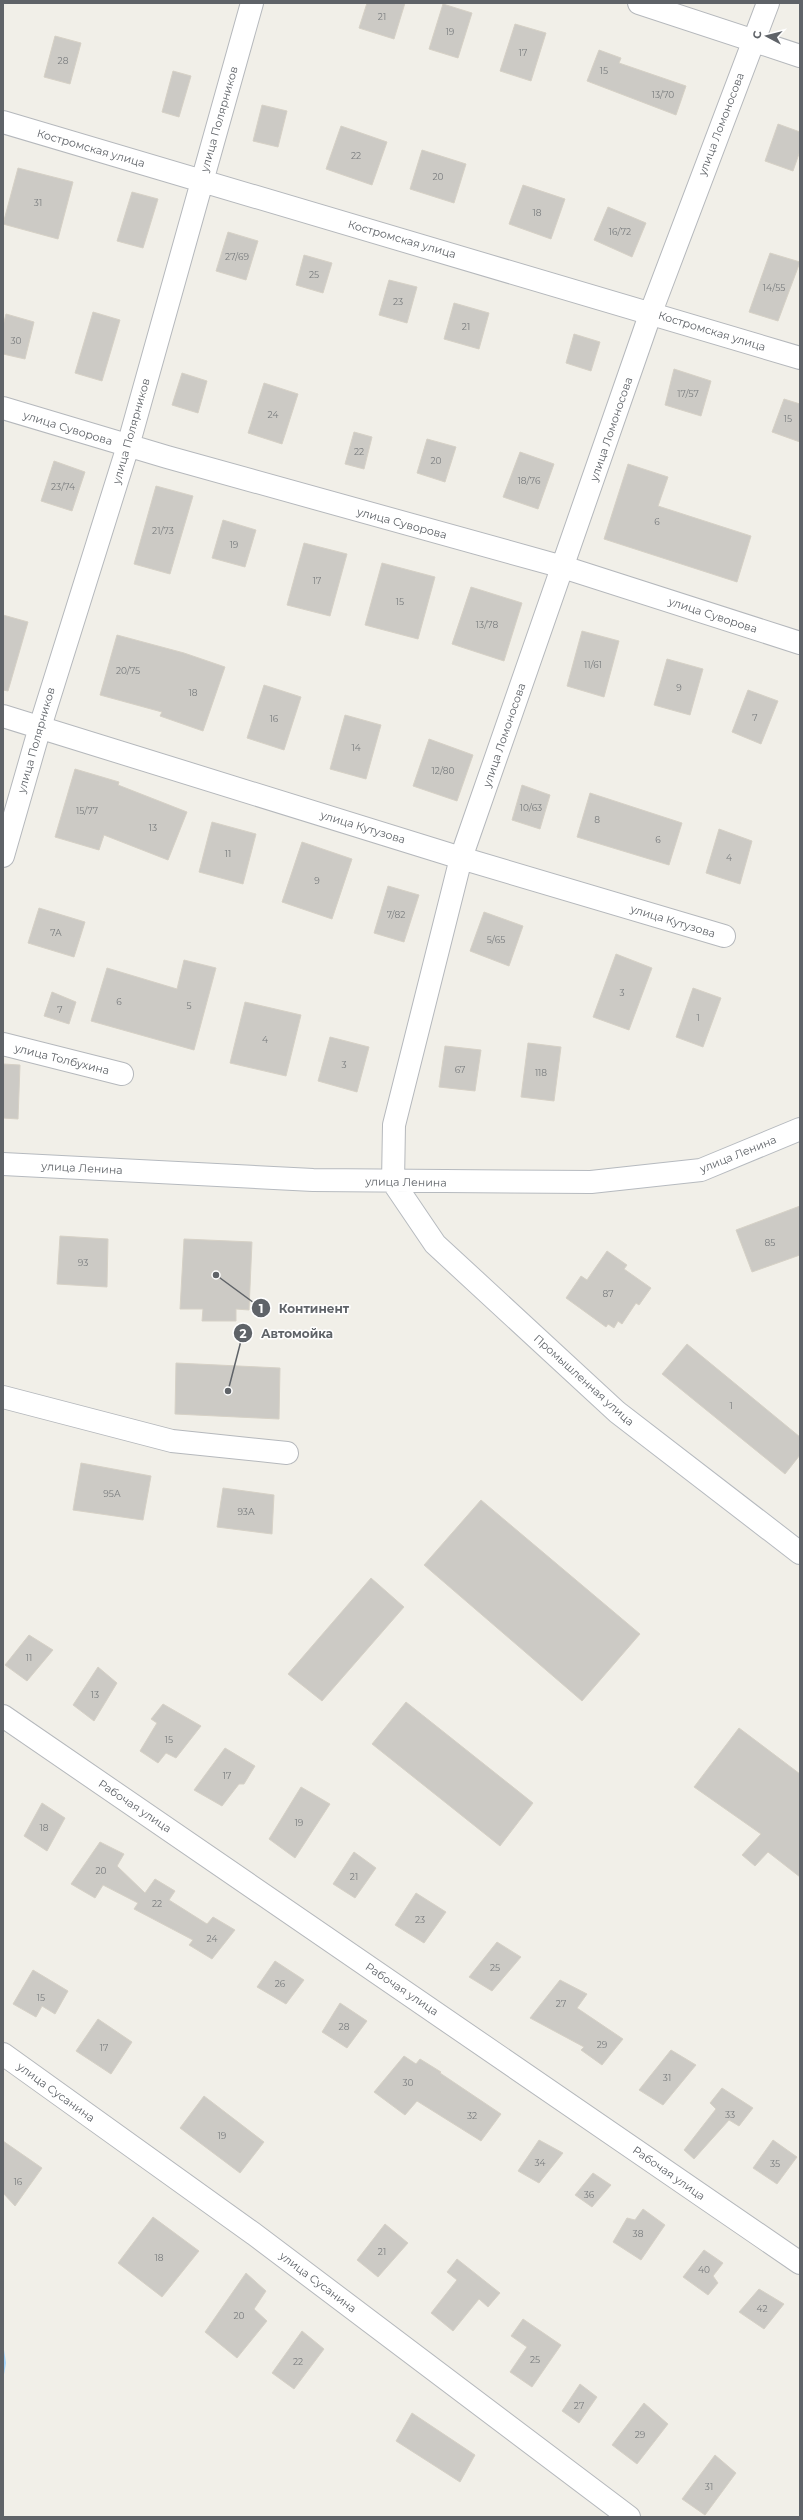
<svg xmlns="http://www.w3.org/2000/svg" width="803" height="2520" font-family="Montserrat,sans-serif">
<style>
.water{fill:#aadaff}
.building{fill:#cccac5;stroke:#d6d1c6}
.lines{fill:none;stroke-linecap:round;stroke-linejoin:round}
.street-casing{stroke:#b5b8bc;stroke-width:24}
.secondary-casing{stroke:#b6babf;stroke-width:24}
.street{stroke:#fff;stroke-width:22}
.secondary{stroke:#fff;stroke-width:22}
.labels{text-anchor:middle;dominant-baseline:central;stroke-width:3;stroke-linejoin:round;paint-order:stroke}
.number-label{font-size:9px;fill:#7a7d7f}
.street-label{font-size:11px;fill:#5f6368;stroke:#fff}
.leader{fill:none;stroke:#5f6368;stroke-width:1.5}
.callout-dot{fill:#5f6368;stroke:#fff;stroke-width:1.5}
.mark-label{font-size:12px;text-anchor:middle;font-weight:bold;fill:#fff}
.callout-label{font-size:12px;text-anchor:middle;font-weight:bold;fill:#5f6368;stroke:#fff;stroke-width:3;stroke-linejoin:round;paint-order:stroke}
</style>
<rect width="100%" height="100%" fill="#f1efe8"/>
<path class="water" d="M 3,2343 L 6,2363 L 3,2380 Z"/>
<path class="building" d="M 367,3 L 405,3 L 394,39 L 359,28 Z
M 443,4 L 472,13 L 458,58 L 429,49 Z
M 515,24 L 546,33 L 531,81 L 500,71 Z
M 55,36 L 81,43 L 70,84 L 44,77 Z
M 599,50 L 621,58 L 619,63 L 686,86 L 676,115 L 587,81 Z
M 173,71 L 191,76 L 179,117 L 162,112 Z
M 262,105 L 287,111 L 278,147 L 253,141 Z
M 778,124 L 800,132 L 800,151 L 793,171 L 765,161 Z
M 341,126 L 387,142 L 372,185 L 326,169 Z
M 422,150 L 466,164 L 454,203 L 410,189 Z
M 18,168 L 73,182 L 58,239 L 3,224 Z
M 523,185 L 565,199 L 551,239 L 509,224 Z
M 132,192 L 158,199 L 143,248 L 117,241 Z
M 608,207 L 646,223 L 632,257 L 594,240 Z
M 228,232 L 258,241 L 246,280 L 216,271 Z
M 770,253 L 800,262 L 778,321 L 749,312 Z
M 304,255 L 332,263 L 323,293 L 296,285 Z
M 389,280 L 417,287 L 407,323 L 379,315 Z
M 454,303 L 489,313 L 479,349 L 444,339 Z
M 93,312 L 120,320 L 102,381 L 75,373 Z
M 6,314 L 34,322 L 25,359 L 3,354 L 3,326 Z
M 574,334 L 600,342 L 591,371 L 566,363 Z
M 674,369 L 711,381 L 701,416 L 665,405 Z
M 182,373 L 207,381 L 198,413 L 172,405 Z
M 264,383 L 298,394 L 282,444 L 248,433 Z
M 784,399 L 800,404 L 800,442 L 772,432 Z
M 354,432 L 372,437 L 364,469 L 345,464 Z
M 427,439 L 456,447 L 445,482 L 417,473 Z
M 520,452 L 554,464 L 538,509 L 503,497 Z
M 54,461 L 85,472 L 72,511 L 41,501 Z
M 628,464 L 668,477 L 658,506 L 751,536 L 737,582 L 604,539 Z
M 156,486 L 193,496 L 170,574 L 134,564 Z
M 223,520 L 256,530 L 245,567 L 212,558 Z
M 304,543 L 347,554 L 330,616 L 287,605 Z
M 382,563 L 435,577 L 418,639 L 365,625 Z
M 471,587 L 522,603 L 504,661 L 452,644 Z
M 3,615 L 28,622 L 8,691 L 3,690 Z
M 582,631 L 619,641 L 604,697 L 567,686 Z
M 117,635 L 184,653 L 225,667 L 203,731 L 160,716 L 162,712 L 100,695 Z
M 667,659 L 703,669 L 690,715 L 654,705 Z
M 264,685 L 301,697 L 284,750 L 247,738 Z
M 748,690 L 778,701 L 761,744 L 732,732 Z
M 345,715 L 381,725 L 366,779 L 330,769 Z
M 429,739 L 473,755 L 457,801 L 413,786 Z
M 75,769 L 119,782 L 118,785 L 187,812 L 168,860 L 104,835 L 99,850 L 55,837 Z
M 522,785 L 550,795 L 540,829 L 512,820 Z
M 590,793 L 682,823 L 669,865 L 577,837 Z
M 212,822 L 256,834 L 243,884 L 199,872 Z
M 719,829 L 752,841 L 740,884 L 706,873 Z
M 302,842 L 352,859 L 332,919 L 282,902 Z
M 388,886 L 419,895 L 404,942 L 374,933 Z
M 39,908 L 85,922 L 74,957 L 28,943 Z
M 484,912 L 523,926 L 509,966 L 470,951 Z
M 616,954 L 652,968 L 629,1030 L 593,1017 Z
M 184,960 L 216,968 L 194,1050 L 91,1021 L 107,968 L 177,989 Z
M 693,988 L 721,998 L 703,1047 L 676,1037 Z
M 52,992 L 76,1002 L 69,1024 L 44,1016 Z
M 245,1002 L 301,1015 L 286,1076 L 230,1063 Z
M 330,1037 L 369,1047 L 357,1092 L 318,1081 Z
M 528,1043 L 561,1047 L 554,1101 L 521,1097 Z
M 445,1046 L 481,1050 L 475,1091 L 439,1087 Z
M 3,1064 L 20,1065 L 18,1119 L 3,1118 Z
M 800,1206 L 800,1255 L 752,1272 L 736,1230 Z
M 60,1236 L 108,1239 L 107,1287 L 57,1284 Z
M 184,1239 L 252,1242 L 249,1310 L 236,1309 L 236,1321 L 202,1321 L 203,1309 L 180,1309 Z
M 607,1251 L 627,1265 L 624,1269 L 651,1288 L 639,1305 L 636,1303 L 622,1324 L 618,1321 L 614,1328 L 608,1324 L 606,1327 L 566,1298 L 581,1276 L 587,1280 Z
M 687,1344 L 800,1437 L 800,1455 L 785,1474 L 662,1374 Z
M 176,1363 L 280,1368 L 279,1419 L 175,1414 Z
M 81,1463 L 151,1476 L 143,1520 L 73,1510 Z
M 223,1488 L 274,1495 L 272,1534 L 217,1527 Z
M 481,1500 L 640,1634 L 582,1701 L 424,1565 Z
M 371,1578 L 404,1607 L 322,1701 L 288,1674 Z
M 29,1635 L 53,1650 L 27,1681 L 5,1665 Z
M 98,1667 L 117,1683 L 94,1721 L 73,1705 Z
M 406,1702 L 533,1803 L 500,1846 L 372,1744 Z
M 163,1704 L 201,1726 L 176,1758 L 166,1753 L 158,1763 L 140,1751 L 157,1723 L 151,1719 Z
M 739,1728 L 800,1774 L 800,1877 L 768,1852 L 755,1866 L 742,1855 L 761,1834 L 694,1787 Z
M 225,1748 L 255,1766 L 244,1784 L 239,1784 L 222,1806 L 194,1790 Z
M 301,1787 L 330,1804 L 295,1858 L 269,1839 Z
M 42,1803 L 65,1818 L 47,1851 L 24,1836 Z
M 100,1842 L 124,1854 L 117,1866 L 145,1893 L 155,1879 L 175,1891 L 169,1900 L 207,1924 L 213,1917 L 235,1930 L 212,1959 L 189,1945 L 193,1940 L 134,1909 L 138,1903 L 103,1885 L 95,1898 L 71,1884 Z
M 354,1852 L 376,1868 L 355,1898 L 333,1884 Z
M 416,1893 L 446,1912 L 424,1943 L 395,1925 Z
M 497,1942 L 521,1957 L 492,1991 L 469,1977 Z
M 275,1961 L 304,1980 L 286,2004 L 257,1987 Z
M 33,1970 L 68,1991 L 55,2014 L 42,2006 L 36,2017 L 13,2004 Z
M 560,1980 L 587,1994 L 577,2008 L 623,2039 L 602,2065 L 581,2050 L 584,2047 L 530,2018 Z
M 340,2003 L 367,2021 L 347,2048 L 322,2032 Z
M 98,2019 L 132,2042 L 111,2074 L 76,2051 Z
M 671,2050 L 696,2065 L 663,2105 L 639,2090 Z
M 404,2056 L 416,2064 L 420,2059 L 441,2072 L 440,2073 L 501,2114 L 481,2141 L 417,2101 L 405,2115 L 374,2092 Z
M 722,2088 L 753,2108 L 739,2126 L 729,2120 L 694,2159 L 684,2150 L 716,2109 L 710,2103 Z
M 204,2096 L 264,2142 L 240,2173 L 180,2128 Z
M 539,2140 L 563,2153 L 539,2183 L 518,2171 Z
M 773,2140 L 797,2157 L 777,2184 L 753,2168 Z
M 3,2141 L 42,2168 L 15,2206 L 3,2193 Z
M 593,2173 L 611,2185 L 592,2207 L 575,2195 Z
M 643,2209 L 665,2225 L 641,2260 L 613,2242 L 627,2218 L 635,2220 Z
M 153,2217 L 199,2251 L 162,2297 L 118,2263 Z
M 385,2224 L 408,2243 L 378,2277 L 357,2260 Z
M 704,2250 L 723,2263 L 713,2276 L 718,2283 L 708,2295 L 683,2277 Z
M 457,2259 L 500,2293 L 488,2307 L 479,2299 L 453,2331 L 431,2313 L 457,2280 L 447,2272 Z
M 246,2273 L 266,2291 L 254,2309 L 267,2321 L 237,2358 L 205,2332 Z
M 759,2289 L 784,2304 L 764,2329 L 739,2312 Z
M 523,2319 L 561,2345 L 532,2387 L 510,2372 L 527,2347 L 511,2336 Z
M 302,2331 L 324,2349 L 294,2389 L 272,2373 Z
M 580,2384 L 597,2397 L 579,2423 L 562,2411 Z
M 644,2403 L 668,2424 L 637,2464 L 612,2445 Z
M 412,2413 L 475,2455 L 460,2482 L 396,2441 Z
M 715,2455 L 736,2473 L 705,2515 L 682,2499 Z"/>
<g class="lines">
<g class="street-casing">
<path id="street" d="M 639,3 L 800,56
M 3,122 L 800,358
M 3,408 L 167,457 L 563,567 L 800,643
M 3,716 L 461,858 L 724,936
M 3,856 L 40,727 L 128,446 L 252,3
M 3,1044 L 122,1074
M 393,1182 L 394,1125 L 461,858 L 651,312 L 768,3
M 3,1397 L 172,1441 L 287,1453
M 3,1716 L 800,2263
M 3,2054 L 254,2234 L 629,2517"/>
</g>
<g class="secondary-casing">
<path id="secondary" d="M 3,1164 L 313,1180 L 591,1182 L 701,1170 L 800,1129
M 393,1182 L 435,1244 L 617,1412 L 800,1553"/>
</g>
<use href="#street" class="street"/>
<use href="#secondary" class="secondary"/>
</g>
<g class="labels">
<g class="number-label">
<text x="382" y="16">21</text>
<text x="450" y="31">19</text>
<text x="523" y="52">17</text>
<text x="63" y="60">28</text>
<text x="604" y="70">15</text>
<text x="663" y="94">13/70</text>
<text x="356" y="155">22</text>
<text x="438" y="176">20</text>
<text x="38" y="202">31</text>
<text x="537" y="212">18</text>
<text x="620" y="231">16/72</text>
<text x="237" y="256">27/69</text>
<text x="314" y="274">25</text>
<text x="774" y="287">14/55</text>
<text x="398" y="301">23</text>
<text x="466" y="326">21</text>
<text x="16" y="340">30</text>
<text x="688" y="393">17/57</text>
<text x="273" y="414">24</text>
<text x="788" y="418">15</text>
<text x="359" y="451">22</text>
<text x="436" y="460">20</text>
<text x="529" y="480">18/76</text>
<text x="63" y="486">23/74</text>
<text x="657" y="521">6</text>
<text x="163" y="530">21/73</text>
<text x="234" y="544">19</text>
<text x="317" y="580">17</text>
<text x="400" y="601">15</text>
<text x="487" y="624">13/78</text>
<text x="593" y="664">11/61</text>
<text x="128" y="670">20/75</text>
<text x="679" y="687">9</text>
<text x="193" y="692">18</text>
<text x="755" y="717">7</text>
<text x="274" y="718">16</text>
<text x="356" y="747">14</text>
<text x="443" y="770">12/80</text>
<text x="531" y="807">10/63</text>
<text x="87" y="810">15/77</text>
<text x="597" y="819">8</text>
<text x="153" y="827">13</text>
<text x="658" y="839">6</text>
<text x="228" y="853">11</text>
<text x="729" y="857">4</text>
<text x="317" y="880">9</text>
<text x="396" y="914">7/82</text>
<text x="56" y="932">7А</text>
<text x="496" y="939">5/65</text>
<text x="622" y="992">3</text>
<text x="119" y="1001">6</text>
<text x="189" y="1005">5</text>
<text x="60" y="1009">7</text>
<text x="698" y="1017">1</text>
<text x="265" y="1039">4</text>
<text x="344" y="1064">3</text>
<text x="460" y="1069">67</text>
<text x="541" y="1072">118</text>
<text x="770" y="1242">85</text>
<text x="83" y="1262">93</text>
<text x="608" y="1293">87</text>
<text x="731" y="1405">1</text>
<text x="112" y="1493">95А</text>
<text x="246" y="1511">93А</text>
<text x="29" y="1657">11</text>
<text x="95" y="1694">13</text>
<text x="169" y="1739">15</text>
<text x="227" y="1775">17</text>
<text x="299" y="1822">19</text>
<text x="44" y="1827">18</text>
<text x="101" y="1870">20</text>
<text x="354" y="1876">21</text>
<text x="157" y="1903">22</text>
<text x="420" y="1919">23</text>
<text x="212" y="1938">24</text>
<text x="495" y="1967">25</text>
<text x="280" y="1983">26</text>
<text x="41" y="1997">15</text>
<text x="561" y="2003">27</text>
<text x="344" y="2026">28</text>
<text x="602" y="2044">29</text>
<text x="104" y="2047">17</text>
<text x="667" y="2077">31</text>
<text x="408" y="2082">30</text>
<text x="730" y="2114">33</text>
<text x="472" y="2115">32</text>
<text x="222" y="2135">19</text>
<text x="540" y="2162">34</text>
<text x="775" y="2163">35</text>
<text x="18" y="2181">16</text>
<text x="589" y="2194">36</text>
<text x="638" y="2233">38</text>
<text x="382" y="2251">21</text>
<text x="159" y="2257">18</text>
<text x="704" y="2269">40</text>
<text x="762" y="2308">42</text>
<text x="239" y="2315">20</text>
<text x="535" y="2359">25</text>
<text x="298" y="2361">22</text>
<text x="579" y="2405">27</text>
<text x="640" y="2434">29</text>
<text x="709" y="2486">31</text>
</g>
<g class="street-label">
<text transform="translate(219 119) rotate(-74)">улица Полярников</text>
<text transform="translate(721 124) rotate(-69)">улица Ломоносова</text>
<text transform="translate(91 148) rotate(16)">Костромская улица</text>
<text transform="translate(402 239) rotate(16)">Костромская улица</text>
<text transform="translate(712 331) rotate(17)">Костромская улица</text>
<text transform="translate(68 428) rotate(17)">улица Суворова</text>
<text transform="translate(611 429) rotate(-71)">улица Ломоносова</text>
<text transform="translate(131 431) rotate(-74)">улица Полярников</text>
<text transform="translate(402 523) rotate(15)">улица Суворова</text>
<text transform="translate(713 615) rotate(18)">улица Суворова</text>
<text transform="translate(504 735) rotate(-71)">улица Ломоносова</text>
<text transform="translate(36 740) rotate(-74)">улица Полярников</text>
<text transform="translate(363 827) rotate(17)">улица Кутузова</text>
<text transform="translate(673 921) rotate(17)">улица Кутузова</text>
<text transform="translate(62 1059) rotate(14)">улица Толбухина</text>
<text transform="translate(738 1154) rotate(-22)">улица Ленина</text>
<text transform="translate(82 1168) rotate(3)">улица Ленина</text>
<text transform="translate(406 1182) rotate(1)">улица Ленина</text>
<text transform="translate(584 1380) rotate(42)">Промышленная улица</text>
<text transform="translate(135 1806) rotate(34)">Рабочая улица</text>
<text transform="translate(402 1989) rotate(34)">Рабочая улица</text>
<text transform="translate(56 2092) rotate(36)">улица Сусанина</text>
<text transform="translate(669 2173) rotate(35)">Рабочая улица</text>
<text transform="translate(318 2282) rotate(37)">улица Сусанина</text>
</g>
</g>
<path class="leader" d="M216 1275L261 1308M228 1391L243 1333"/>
<g class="callout-dot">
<circle cx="216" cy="1275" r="4"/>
<circle cx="228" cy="1391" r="4"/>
<circle cx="261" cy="1308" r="10"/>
<circle cx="243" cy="1333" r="10"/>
</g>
<g class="mark-label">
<text x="261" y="1313">1</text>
<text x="243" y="1338">2</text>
</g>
<g class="callout-label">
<text x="314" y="1313">Континент</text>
<text x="297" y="1338">Автомойка</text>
</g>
<rect width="803" height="2520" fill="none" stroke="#5f6368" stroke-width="8"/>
<g transform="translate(767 36) rotate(277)" stroke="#ffffff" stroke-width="3" paint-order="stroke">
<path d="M0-3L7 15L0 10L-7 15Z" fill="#5f6368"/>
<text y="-6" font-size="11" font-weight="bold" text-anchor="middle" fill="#5f6368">С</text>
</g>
</svg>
